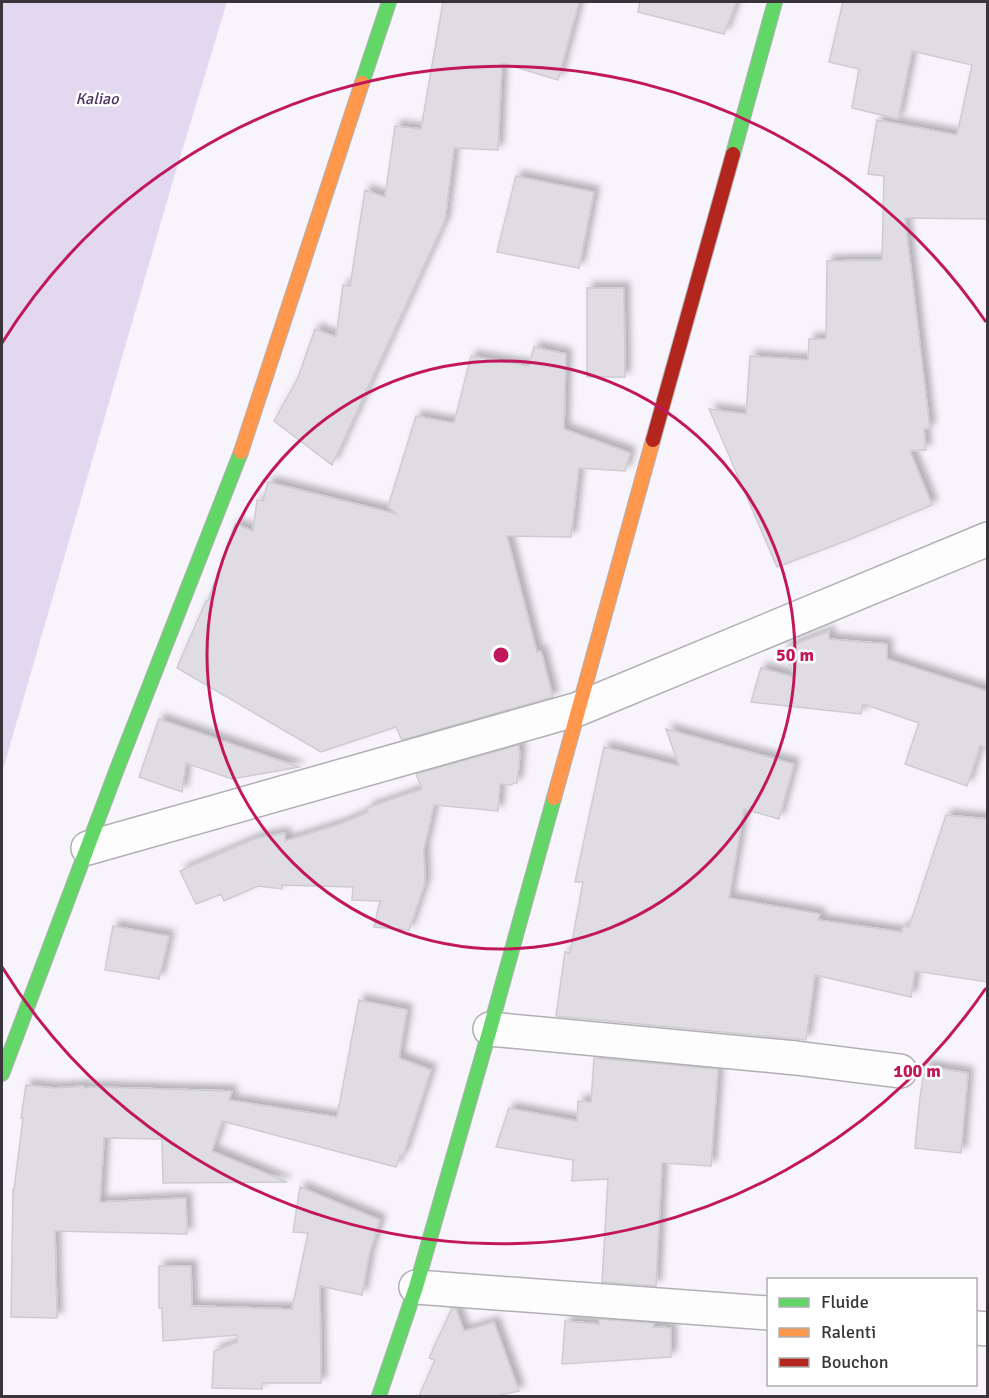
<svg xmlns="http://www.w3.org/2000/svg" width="989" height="1398" font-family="Signika,sans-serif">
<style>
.water{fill:#e2d9f0}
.building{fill:#dfdde2;stroke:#ceccd1;stroke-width:1.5;filter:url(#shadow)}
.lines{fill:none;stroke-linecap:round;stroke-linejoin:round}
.street-casing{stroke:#b1afb4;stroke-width:36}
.fast-casing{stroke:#b1afb4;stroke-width:16}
.slow-casing{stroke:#b1afb4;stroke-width:16}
.jam-casing{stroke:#b1afb4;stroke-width:16}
.street{stroke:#fefdfe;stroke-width:33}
.fast{stroke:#63d668;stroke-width:14}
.slow{stroke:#ff974d;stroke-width:14}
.jam{stroke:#b3261e;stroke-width:14}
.ring{fill:none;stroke:#c2185b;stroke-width:3}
.labels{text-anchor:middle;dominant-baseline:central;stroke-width:5;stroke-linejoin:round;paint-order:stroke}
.water-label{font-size:16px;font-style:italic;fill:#48355f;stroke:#fff}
.centre{fill:#c2185b;stroke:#fff;stroke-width:3}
.ring-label{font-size:18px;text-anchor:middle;font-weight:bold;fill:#c2185b;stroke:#fff;stroke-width:5;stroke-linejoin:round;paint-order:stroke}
</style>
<defs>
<filter id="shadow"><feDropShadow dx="5.5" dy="-5.5" stdDeviation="3" flood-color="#0004"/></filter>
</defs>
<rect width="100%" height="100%" fill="#f7f4fb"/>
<path class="water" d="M 2,2 L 227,2 L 172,184 L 2,773 Z"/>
<path class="building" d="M 443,2 L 579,2 L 558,80 L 502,63 L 498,150 L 454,148 L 445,220 L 332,465 L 274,421 L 298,378 L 315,329 L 336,337 L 343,285 L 350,286 L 365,190 L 385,197 L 395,126 L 421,129 Z
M 640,2 L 736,2 L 724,34 L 638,12 Z
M 843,2 L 987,2 L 987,219 L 905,218 L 930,429 L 924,429 L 926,450 L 910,451 L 932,505 L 848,540 L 777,567 L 709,409 L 746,414 L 750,356 L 808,360 L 809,339 L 826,339 L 827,261 L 882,260 L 884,176 L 868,174 L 877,120 L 957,135 L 972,65 L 912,51 L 898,119 L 852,108 L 859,69 L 829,62 Z
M 516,176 L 594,192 L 579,268 L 497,252 Z
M 587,288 L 624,288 L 625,377 L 587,377 Z
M 534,347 L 566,354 L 564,429 L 630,453 L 625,471 L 579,468 L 571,537 L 507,536 L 537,652 L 541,651 L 553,697 L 402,740 L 396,727 L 321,752 L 177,668 L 206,601 L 208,601 L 235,524 L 253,531 L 257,500 L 263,501 L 268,482 L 397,514 L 388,507 L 416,416 L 454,423 L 471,356 L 529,366 Z
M 829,631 L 829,639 L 887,644 L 887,659 L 987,691 L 987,749 L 980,746 L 967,786 L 905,764 L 919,723 L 863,704 L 861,714 L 751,702 L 761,668 L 794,677 L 783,649 Z
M 159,719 L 299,767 L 232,779 L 186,763 L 182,792 L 139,777 Z
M 666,729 L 794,764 L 779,819 L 744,809 L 729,898 L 820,914 L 818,920 L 902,932 L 903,926 L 909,927 L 946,815 L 987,819 L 987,982 L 915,971 L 911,997 L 815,975 L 806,1040 L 556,1016 L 565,952 L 570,953 L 583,882 L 575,882 L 604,747 L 679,766 Z
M 518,745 L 520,753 L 517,783 L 513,783 L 512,785 L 500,784 L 498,811 L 434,805 L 424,849 L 425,883 L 409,930 L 374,927 L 380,901 L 352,900 L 353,887 L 282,885 L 282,889 L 258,886 L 224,901 L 221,894 L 196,904 L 180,871 L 257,838 L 285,833 L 285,841 L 340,824 L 368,812 L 367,808 L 422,789 L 416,774 Z
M 113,926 L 169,936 L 159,979 L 105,970 Z
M 359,1000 L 407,1010 L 399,1058 L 431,1070 L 403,1156 L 400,1155 L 396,1167 L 222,1121 L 212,1151 L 287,1182 L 163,1183 L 162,1139 L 104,1138 L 100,1202 L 186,1198 L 187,1234 L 55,1231 L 57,1318 L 11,1317 L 13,1189 L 14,1189 L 23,1118 L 21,1118 L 26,1085 L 55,1088 L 84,1086 L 84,1088 L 94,1087 L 232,1091 L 229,1100 L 337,1117 Z
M 594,1058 L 718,1069 L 711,1166 L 662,1163 L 656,1286 L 602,1282 L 608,1179 L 572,1181 L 573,1160 L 496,1147 L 509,1108 L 577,1121 L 578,1101 L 591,1102 Z
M 925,1066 L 968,1073 L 961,1153 L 915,1148 L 920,1097 Z
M 300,1187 L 380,1220 L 369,1255 L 362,1295 L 320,1286 L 321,1383 L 262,1383 L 262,1389 L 212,1388 L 214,1351 L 238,1342 L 237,1335 L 163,1341 L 162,1308 L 159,1308 L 159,1266 L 191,1266 L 192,1306 L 292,1309 L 308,1233 L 293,1232 Z
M 452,1308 L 456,1309 L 464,1331 L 494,1322 L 519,1391 L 496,1396 L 419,1396 L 435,1360 L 429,1358 Z
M 599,1319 L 654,1323 L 653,1327 L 671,1328 L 671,1357 L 562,1364 L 565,1321 L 599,1324 Z"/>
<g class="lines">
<g class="street-casing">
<path id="street" d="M 88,848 L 578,709 L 988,539
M 490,1029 L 796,1058 L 900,1071
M 416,1287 L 768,1313
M 976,1328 L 988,1329"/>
</g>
<g class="fast-casing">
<path id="fast" d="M 362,83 L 389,2
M 733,154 L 775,2
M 2,1074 L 117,769 L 241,452
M 379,1396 L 416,1287 L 490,1029 L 554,798"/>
</g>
<g class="slow-casing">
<path id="slow" d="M 241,452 L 362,83
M 554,798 L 653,440"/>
</g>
<g class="jam-casing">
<path id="jam" d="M 653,440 L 733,154"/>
</g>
<use href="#street" class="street"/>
<use href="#fast" class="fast"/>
<use href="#slow" class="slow"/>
<use href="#jam" class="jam"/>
</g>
<g class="ring">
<circle cx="501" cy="655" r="294"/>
<path d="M986 988A588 588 0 0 1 2 967M2 343A588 588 0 0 1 986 322"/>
</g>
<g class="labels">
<g class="water-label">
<text x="97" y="99">Kaliao</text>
</g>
</g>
<circle cx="501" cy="655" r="9" class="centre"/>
<g class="ring-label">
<text x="795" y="661">50 m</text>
<text x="917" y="1077">100 m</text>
</g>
<rect width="989" height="1398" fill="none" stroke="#37353a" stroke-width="6"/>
<rect x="767" y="1278" width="210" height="108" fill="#ffffff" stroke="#afaeb0" stroke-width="1.5"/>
<rect x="779" y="1298" width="30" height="9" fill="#63d668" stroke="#afaeb0" stroke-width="1.5"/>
<text x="821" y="1308" font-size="18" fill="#37353a">Fluide</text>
<rect x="779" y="1328" width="30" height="9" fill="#ff974d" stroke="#afaeb0" stroke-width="1.5"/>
<text x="821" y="1338" font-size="18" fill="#37353a">Ralenti</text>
<rect x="779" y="1358" width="30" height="9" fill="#b3261e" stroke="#afaeb0" stroke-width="1.5"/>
<text x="821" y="1368" font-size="18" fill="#37353a">Bouchon</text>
</svg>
